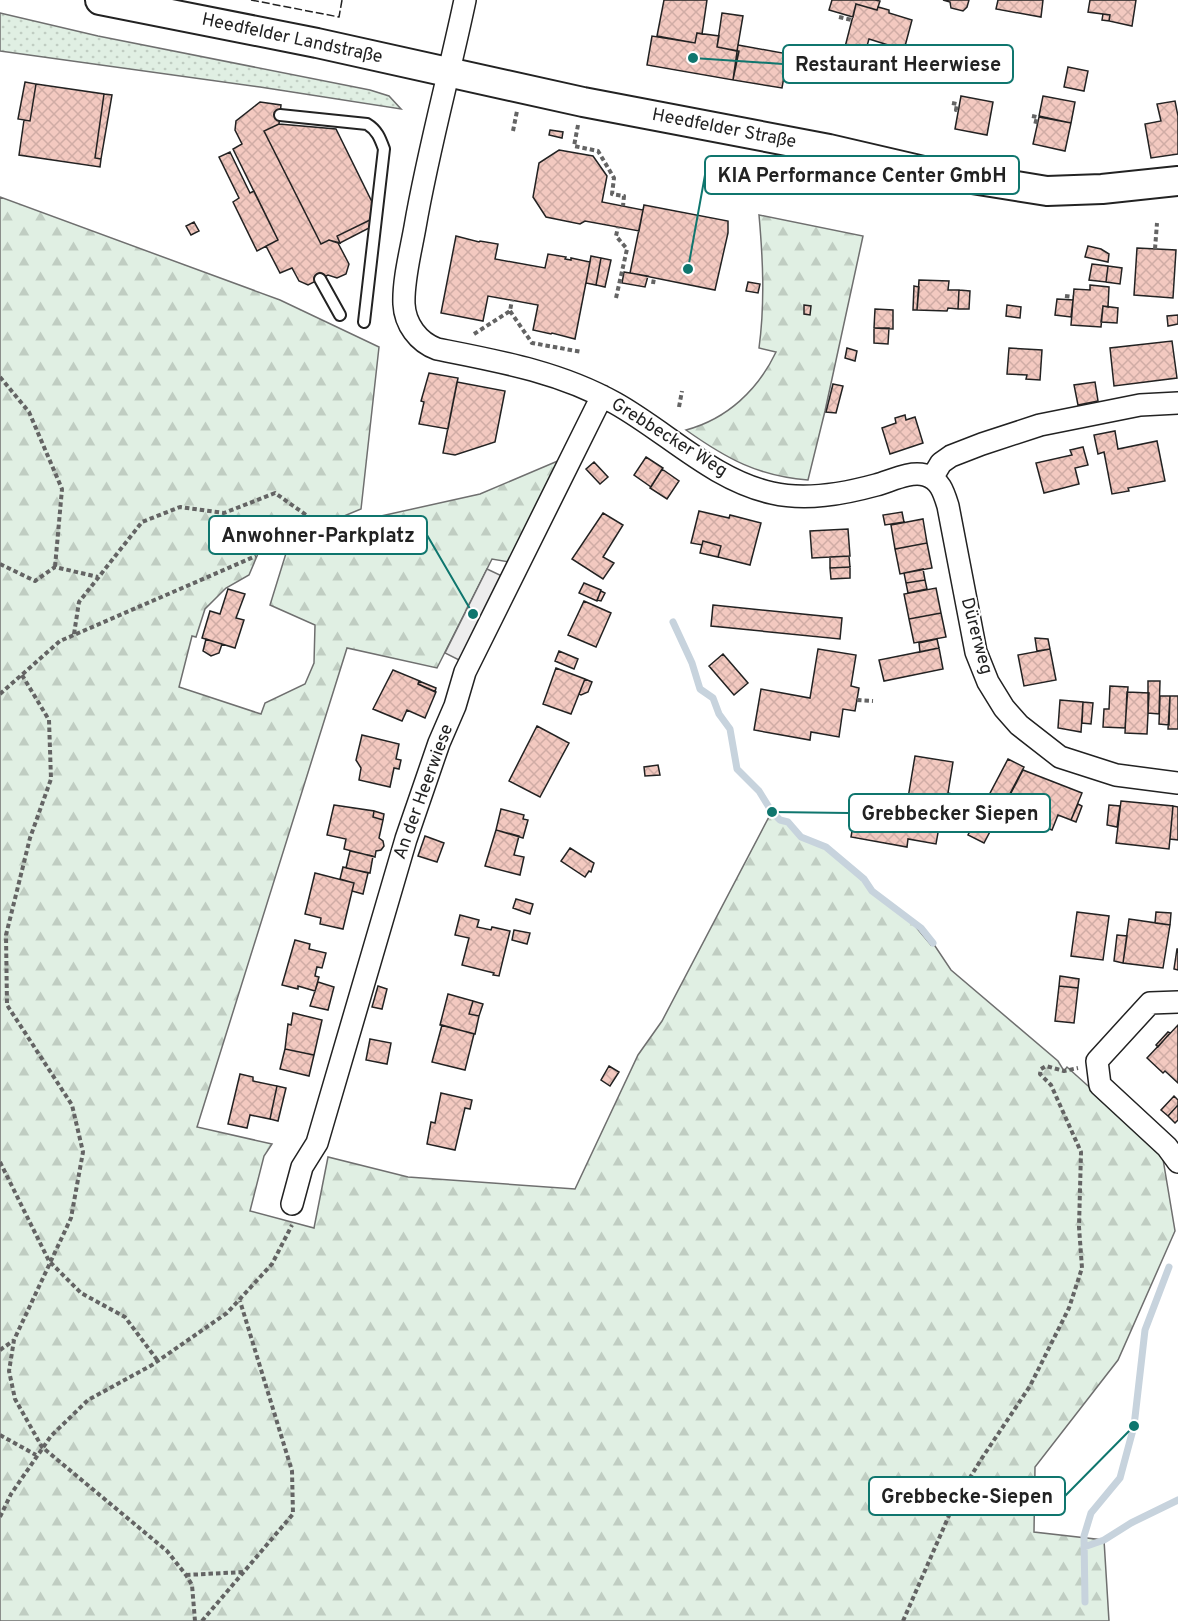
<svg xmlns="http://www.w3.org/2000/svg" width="1178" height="1621" font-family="Overpass,sans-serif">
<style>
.grass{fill:url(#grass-dots);stroke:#6f6f6f;stroke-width:1.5}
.forest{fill:url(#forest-firs);stroke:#6f6f6f;stroke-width:1.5}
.parking{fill:#ededed;stroke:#6f6f6f;stroke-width:1.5}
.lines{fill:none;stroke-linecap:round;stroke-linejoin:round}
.stream{stroke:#c7d3dd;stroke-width:7}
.building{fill:url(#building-cross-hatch);stroke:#222;stroke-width:1.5}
.lane-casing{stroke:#222;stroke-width:14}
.street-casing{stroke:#222;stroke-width:24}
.secondary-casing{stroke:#222;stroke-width:32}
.path{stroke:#646464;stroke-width:4;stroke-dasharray:4.5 3;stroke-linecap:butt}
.lane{stroke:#fff;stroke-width:10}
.street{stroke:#fff;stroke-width:21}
.secondary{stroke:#fff;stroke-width:28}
.fence{stroke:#222;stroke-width:1.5;stroke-dasharray:8 3;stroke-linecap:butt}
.labels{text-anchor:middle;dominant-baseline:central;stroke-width:4.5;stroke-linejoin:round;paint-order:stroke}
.street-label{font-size:18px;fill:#222;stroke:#fff}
.leader{fill:none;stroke:#0f766e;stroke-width:2}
.callout-dot{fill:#0f766e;stroke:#fff;stroke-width:2}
.callout{fill:#fff;stroke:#0f766e;stroke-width:2}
.callout-label{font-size:20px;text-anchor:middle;font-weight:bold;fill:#222}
</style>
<defs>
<pattern id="grass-dots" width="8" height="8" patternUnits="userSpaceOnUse" patternTransform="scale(1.5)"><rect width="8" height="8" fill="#e0efe3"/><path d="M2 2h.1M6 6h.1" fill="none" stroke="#c0cdc2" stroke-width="1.8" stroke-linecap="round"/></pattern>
<pattern id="forest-firs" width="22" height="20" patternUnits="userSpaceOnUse" patternTransform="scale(1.5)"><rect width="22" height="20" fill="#e0efe3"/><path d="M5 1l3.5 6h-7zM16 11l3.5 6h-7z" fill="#c0cdc2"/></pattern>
<pattern id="building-cross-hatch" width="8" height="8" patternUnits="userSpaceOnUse" patternTransform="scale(1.5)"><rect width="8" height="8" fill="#f3c9c0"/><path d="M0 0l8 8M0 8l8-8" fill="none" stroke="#d0aca5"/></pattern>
</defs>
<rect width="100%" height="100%" fill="#fff"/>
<path class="grass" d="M 0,13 L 98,36 L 370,90 L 389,96 L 401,109 L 260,87 L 0,51 Z"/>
<path class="forest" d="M 0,197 L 280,300 L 379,347 L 361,509 L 291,538 L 260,549 L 249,575 L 226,588 L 205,609 L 196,637 L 192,636 L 179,687 L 261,714 L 265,703 L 305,684 L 314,663 L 315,625 L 270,605 L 287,550 L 363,520 L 480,494 L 560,460 L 509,562 L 492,559 L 437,668 L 347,648 L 197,1127 L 272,1144 L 264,1156 L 250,1211 L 314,1228 L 328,1157 L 408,1177 L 575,1189 L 638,1055 L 662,1021 L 771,813 L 778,821 L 787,823 L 800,838 L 825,848 L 863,880 L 871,892 L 910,920 L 931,945 L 933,943 L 951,970 L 1058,1061 L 1064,1071 L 1067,1067 L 1166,1156 L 1163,1159 L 1175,1231 L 1118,1360 L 1035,1467 L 1034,1532 L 1104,1540 L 1109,1621 L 0,1621 Z
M 759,215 L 863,236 L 825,411 L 808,480 C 758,476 727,459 686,430 C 727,419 758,390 776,352 L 759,348 C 765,303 763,260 759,215 Z"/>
<path class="parking" d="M 487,569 L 502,576 L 459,660 L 445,653 Z"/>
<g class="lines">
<path class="stream" d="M 673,622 L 692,663 L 700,689 L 713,698 L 719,714 L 730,729 L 737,769 L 759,791 L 772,812 L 780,820 L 788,822 L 801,837 L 826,847 L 864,879 L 872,891 L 921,928 L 933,943
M 1084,1547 L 1104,1540 L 1131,1523 L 1178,1500
M 1085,1602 L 1084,1536 L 1091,1513 L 1120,1478 L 1134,1426 L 1145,1330 L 1169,1267"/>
</g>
<path class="building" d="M 664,0 L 707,0 L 702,34 L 697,33 L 695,43 L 657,36 Z
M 832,0 L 875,0 L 880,1 L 877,10 L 856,4 L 853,17 L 829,10 Z
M 943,0 L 969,0 L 967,7 L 963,11 L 951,8 L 950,2 Z
M 998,0 L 1043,0 L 1041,17 L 996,9 Z
M 1090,0 L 1136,0 L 1132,26 L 1109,21 L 1110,15 L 1088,12 Z
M 856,4 L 877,10 L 878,7 L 889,10 L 889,13 L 912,20 L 904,50 L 869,39 L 865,53 L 845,47 Z
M 722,13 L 743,16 L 737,51 L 717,47 Z
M 1103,14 L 1110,15 L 1109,21 L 1102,20 Z
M 697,33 L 719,36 L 717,47 L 739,51 L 733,80 L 647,65 L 652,36 L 695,43 Z
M 738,45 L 788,54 L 782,88 L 733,80 Z
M 1068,67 L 1088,71 L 1084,91 L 1064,87 Z
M 25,82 L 36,84 L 30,121 L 18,119 Z
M 36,84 L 104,94 L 95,158 L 101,159 L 100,167 L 19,155 L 24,120 L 30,121 Z
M 104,94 L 112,95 L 101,159 L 95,158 Z
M 961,96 L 993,102 L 987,135 L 955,129 Z
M 1043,96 L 1075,102 L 1071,123 L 1039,116 Z
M 1175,101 L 1178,116 L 1178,154 L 1151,158 L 1145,124 L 1161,121 L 1157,104 Z
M 260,102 L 281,105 L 279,124 L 264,131 L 321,244 L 329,240 L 338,243 L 349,264 L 346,274 L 337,278 L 328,275 L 308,285 L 299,281 L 292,268 L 280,273 L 266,246 L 278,240 L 233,149 L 242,144 L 235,130 L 236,121 Z
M 1039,117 L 1071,123 L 1065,151 L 1033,144 Z
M 279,124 L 336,129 L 373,204 L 372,219 L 337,236 L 340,243 L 329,240 L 321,244 L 264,131 Z
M 550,130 L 563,132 L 562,138 L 549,135 Z
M 559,150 L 593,156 L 607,176 L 602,202 L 643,210 L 639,231 L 585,221 L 580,224 L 546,217 L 533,197 L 539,163 Z
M 230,152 L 250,193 L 254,191 L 278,240 L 257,251 L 233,202 L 239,198 L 219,157 Z
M 644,205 L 728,221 L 728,233 L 715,290 L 630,273 Z
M 372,219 L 371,227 L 340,243 L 337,236 Z
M 194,222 L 199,231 L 191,235 L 186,226 Z
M 456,236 L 479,242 L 480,241 L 498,244 L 495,259 L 545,268 L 548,254 L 566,257 L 565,259 L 571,260 L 571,258 L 590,262 L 575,339 L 552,333 L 551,334 L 533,330 L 538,305 L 488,296 L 483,321 L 441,313 Z
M 1088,246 L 1101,249 L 1109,254 L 1108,262 L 1085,257 Z
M 1137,248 L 1176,250 L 1173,298 L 1134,295 Z
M 591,256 L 601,258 L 596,285 L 586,283 Z
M 601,258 L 611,260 L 605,287 L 596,285 Z
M 1092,264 L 1108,266 L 1106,282 L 1089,280 Z
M 1108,266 L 1122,268 L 1120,284 L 1106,282 Z
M 624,272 L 648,276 L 645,287 L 622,283 Z
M 919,280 L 949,281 L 948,290 L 959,290 L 958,309 L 948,308 L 947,311 L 917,310 Z
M 748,282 L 760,284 L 758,293 L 746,291 Z
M 1090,285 L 1109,287 L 1108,307 L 1103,306 L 1101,327 L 1071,325 L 1074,289 L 1090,290 Z
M 914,286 L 919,287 L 917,310 L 913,310 Z
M 959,290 L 970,291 L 969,309 L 958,309 Z
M 1057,299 L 1073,300 L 1071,317 L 1055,315 Z
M 804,305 L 811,306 L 810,315 L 804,314 Z
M 1007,305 L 1021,307 L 1020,318 L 1006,316 Z
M 1103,306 L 1118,308 L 1117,323 L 1101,322 Z
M 875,309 L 893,310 L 893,329 L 874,328 Z
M 1178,315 L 1178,324 L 1168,326 L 1167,316 Z
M 874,328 L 889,328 L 888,344 L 874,343 Z
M 1172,341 L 1177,378 L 1114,386 L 1110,348 Z
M 847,348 L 857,351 L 855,361 L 845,358 Z
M 1009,348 L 1042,350 L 1040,380 L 1026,379 L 1027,375 L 1007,374 Z
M 429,373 L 458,378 L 448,429 L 419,424 L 424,402 L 421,401 Z
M 457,382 L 505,391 L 495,442 L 455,455 L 443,453 Z
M 1095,382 L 1098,401 L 1078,405 L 1074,385 Z
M 833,384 L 843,386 L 836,413 L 826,412 Z
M 905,415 L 906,420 L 915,417 L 923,443 L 890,454 L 882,428 L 896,423 L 895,418 Z
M 1115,431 L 1118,449 L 1157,441 L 1165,481 L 1128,488 L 1129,491 L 1112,494 L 1104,452 L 1098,454 L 1094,435 Z
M 1083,447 L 1088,465 L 1075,468 L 1079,484 L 1044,493 L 1036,463 L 1072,455 L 1070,450 Z
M 646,457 L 663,468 L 651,487 L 634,475 Z
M 594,462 L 608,477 L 600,484 L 586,469 Z
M 662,469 L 679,481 L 667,499 L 650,488 Z
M 699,511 L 729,518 L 730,515 L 761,523 L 750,565 L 718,557 L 721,546 L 703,541 L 702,545 L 691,543 Z
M 902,512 L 904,522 L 885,525 L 883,515 Z
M 603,513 L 623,525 L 603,557 L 614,563 L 603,579 L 572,559 Z
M 923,519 L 927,543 L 895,549 L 891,525 Z
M 848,529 L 850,556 L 812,558 L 810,531 Z
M 703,541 L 721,546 L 718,557 L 700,553 Z
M 927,543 L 932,568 L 900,574 L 895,549 Z
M 849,556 L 850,567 L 830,568 L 830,557 Z
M 850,567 L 850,578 L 831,579 L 830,568 Z
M 923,569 L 925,580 L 906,583 L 904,573 Z
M 925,580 L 927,589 L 908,593 L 906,583 Z
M 584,583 L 601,590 L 597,601 L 579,593 Z
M 936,588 L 941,613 L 909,619 L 904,594 Z
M 228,589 L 245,594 L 236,618 L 244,620 L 235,648 L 202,638 L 210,611 L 220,614 Z
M 601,591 L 605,593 L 601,601 L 597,600 Z
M 584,601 L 611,613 L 596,647 L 568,635 Z
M 713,605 L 842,618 L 840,639 L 711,626 Z
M 941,613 L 946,637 L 914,643 L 909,619 Z
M 1035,638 L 1048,639 L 1050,649 L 1037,651 Z
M 206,639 L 222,644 L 219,653 L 211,656 L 203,651 Z
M 937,639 L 939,648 L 920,652 L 919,643 Z
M 939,648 L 943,669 L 884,681 L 879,660 Z
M 818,649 L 856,655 L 851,686 L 859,688 L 855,711 L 843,709 L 839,737 L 811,732 L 810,740 L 754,730 L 761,689 L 810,698 Z
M 1050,649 L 1056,680 L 1024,686 L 1018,655 Z
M 559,651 L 578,659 L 574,669 L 555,661 Z
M 723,654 L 748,683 L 734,695 L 709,666 Z
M 556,668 L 585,679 L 571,714 L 543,704 Z
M 393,670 L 420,681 L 418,684 L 436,692 L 425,718 L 407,710 L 402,721 L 373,709 Z
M 585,679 L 592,682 L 588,692 L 581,695 L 579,694 Z
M 419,681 L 436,688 L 435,692 L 418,684 Z
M 1148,681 L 1160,681 L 1159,714 L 1148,713 Z
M 1110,686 L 1128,687 L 1125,728 L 1103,727 L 1104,709 L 1109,709 Z
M 1127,692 L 1149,693 L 1147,734 L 1125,733 Z
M 1160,696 L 1170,696 L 1169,725 L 1159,724 Z
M 1170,696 L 1178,696 L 1178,729 L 1168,729 Z
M 1060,700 L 1083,702 L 1081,732 L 1058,728 Z
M 1083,702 L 1093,703 L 1091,724 L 1082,723 Z
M 537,726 L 569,743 L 540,797 L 509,781 Z
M 362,735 L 399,744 L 396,759 L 401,760 L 399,769 L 394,768 L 390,787 L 359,780 L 361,768 L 356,760 Z
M 915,756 L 953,762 L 948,793 L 956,795 L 952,818 L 941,816 L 936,844 L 908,839 L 907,847 L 851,837 L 858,796 L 907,804 Z
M 1008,759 L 1024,767 L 984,843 L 968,835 Z
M 658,765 L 660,775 L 645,776 L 644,767 Z
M 1023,770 L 1082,793 L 1071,820 L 1058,815 L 1052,830 L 1002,810 Z
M 1121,801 L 1173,806 L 1169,849 L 1116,843 Z
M 1078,804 L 1082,806 L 1076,822 L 1071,820 Z
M 334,805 L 374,811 L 373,817 L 383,820 L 379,838 L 383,841 L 384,846 L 381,850 L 376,851 L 375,857 L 344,849 L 346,839 L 327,835 Z
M 1109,805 L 1120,806 L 1117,827 L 1107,825 Z
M 1173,806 L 1178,807 L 1178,840 L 1170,839 Z
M 501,809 L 524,815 L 523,819 L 528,820 L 523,838 L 496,830 Z
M 374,811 L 384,814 L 383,820 L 373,817 Z
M 496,830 L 519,836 L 514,855 L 524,857 L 520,875 L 485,866 Z
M 425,836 L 444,843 L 437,862 L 418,856 Z
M 570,848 L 594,863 L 591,872 L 589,871 L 585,877 L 561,861 Z
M 350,851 L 373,856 L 370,873 L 346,868 Z
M 343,867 L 368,873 L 363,894 L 352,891 L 354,883 L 340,879 Z
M 315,873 L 354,883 L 343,929 L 320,924 L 321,918 L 305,914 Z
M 516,899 L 533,904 L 530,914 L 513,908 Z
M 1077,912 L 1109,916 L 1103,960 L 1071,956 Z
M 1156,912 L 1171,913 L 1170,925 L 1155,923 Z
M 460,915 L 479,920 L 477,927 L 491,930 L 492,927 L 510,931 L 499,976 L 493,975 L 494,973 L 462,965 L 469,938 L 455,935 Z
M 1129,919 L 1170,925 L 1163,968 L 1123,963 Z
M 514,930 L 530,933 L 527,944 L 512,940 Z
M 1117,935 L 1127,936 L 1123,963 L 1114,961 Z
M 295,940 L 310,944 L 309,949 L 326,953 L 322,968 L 317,967 L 316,971 L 315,976 L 319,977 L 315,991 L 298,986 L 298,989 L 282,985 Z
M 1177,949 L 1178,949 L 1178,970 L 1174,969 Z
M 1060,976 L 1079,979 L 1078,988 L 1059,986 Z
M 318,982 L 334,987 L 328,1010 L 310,1006 Z
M 378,986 L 387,989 L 382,1009 L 372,1007 Z
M 1059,986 L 1078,988 L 1074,1023 L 1055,1021 Z
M 448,994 L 473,1001 L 469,1014 L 479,1016 L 475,1034 L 440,1025 Z
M 473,1001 L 483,1004 L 479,1016 L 469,1014 Z
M 293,1013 L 322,1020 L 314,1055 L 285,1049 L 288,1024 L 291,1025 Z
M 442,1025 L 474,1034 L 465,1070 L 432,1062 Z
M 1178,1025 L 1178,1083 L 1165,1071 L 1163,1073 L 1147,1058 Z
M 1168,1032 L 1170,1033 L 1158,1047 L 1156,1045 Z
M 370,1039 L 391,1043 L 387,1064 L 366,1060 Z
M 285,1049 L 314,1055 L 309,1076 L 280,1069 Z
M 609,1066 L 619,1072 L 610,1086 L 601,1080 Z
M 240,1074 L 253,1077 L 253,1081 L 277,1086 L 270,1119 L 250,1115 L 247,1128 L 228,1124 Z
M 277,1086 L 286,1088 L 278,1121 L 270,1119 Z
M 441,1093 L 472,1100 L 470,1109 L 465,1108 L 455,1150 L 427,1144 L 431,1122 L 435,1123 Z
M 1174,1096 L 1178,1100 L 1178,1105 L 1168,1116 L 1161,1110 Z
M 1178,1105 L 1178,1120 L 1175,1123 L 1168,1116 Z"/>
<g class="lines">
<g class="lane-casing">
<path id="lane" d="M 280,115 L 367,124 C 377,130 380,138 384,149 L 364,322
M 320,279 L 340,315"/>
</g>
<g class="street-casing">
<path id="street" d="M 465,0 C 449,76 428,151 415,227 C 411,250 403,280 404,304 C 405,324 418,342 437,349 C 498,361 560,372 615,403 C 667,432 713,480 772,493 C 806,501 843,494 876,485 C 891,481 909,471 925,475 C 940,479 944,493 948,506 L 976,652 L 988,682 L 1004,708 L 1019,725 L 1060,757 L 1116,775 L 1178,783
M 932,478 L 941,463 L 951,456 L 982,444 L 1040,425 L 1140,405 L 1178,403
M 1178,1002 L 1150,1003 L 1097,1061 L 1100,1085 L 1167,1147 L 1178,1162
M 292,1204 L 302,1167 L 317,1143 L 406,839 L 439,743 L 455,706 L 465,672 L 602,396"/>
</g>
<g class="secondary-casing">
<path id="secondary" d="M 100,0 L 317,43 L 583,102 L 829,149 L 928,172 L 1047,191 L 1102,189 L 1178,181"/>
</g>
<path class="path" d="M 839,17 L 852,20
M 952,103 L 957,104 L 956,110 L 958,110
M 1032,116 L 1037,117 L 1035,125 L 1037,125
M 578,125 L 574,146 L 598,151 L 614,178 L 612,194 L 624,196 L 623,206
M 513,131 L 517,111
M 1155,249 L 1157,223
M 653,284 L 654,278
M 1065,296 L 1073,297
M 616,298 L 627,249 L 616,236 L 618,227
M 510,311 L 532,343 L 582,352
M 474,334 L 510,311 L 512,300
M 0,377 L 29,412 L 62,489 L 55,567
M 679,407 L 682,391
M 0,564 L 35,581 L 55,567 L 98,577
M 74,634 L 79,602 L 142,522 L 180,507 L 224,513 L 275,493 L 326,529
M 22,675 L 49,720 L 51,779 L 30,838 L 6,935 L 7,1005 L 72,1105 L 83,1152 L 71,1218 L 14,1340 L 9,1371 L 15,1399 L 42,1447 L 167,1551 L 186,1575 L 192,1585 L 195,1621
M 0,694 L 60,641 L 256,556
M 857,700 L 873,701
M 954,806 L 963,808
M 0,1162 L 49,1261 L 81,1293 L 125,1317 L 158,1361
M 0,1350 L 13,1341
M 0,1435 L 36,1455
M 0,1517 L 11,1494 L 51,1436 L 88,1400 L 152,1365 L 227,1313 L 272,1264 L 292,1225
M 186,1575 L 244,1572
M 202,1621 L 293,1514 L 292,1471 L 240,1301
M 903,1621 L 954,1504 L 982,1458 L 1030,1386 L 1069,1308 L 1082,1268 L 1079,1227 L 1081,1152 L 1051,1085 L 1040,1074 L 1041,1069 L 1046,1066 L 1064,1071 L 1078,1068"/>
<use href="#lane" class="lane"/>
<use href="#street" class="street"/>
<use href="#secondary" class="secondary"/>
<path class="fence" d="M 251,0 L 339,17 L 342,0"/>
</g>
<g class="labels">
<g class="street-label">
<text transform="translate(292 39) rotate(12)">Heedfelder Landstraße</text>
<text transform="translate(724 129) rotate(11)">Heedfelder Straße</text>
<text transform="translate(669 438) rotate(32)">Grebbecker Weg</text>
<text transform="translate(976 636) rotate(75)">Dürerweg</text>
<text transform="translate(424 792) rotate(-70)">An der Heerwiese</text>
</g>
</g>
<path class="leader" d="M693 58L783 64M688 269L705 175M473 614L427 535M772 812L849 813M1134 1426L1065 1496"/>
<g class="callout-dot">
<circle cx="693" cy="58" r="6"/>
<circle cx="688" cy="269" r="6"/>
<circle cx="473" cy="614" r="6"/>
<circle cx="772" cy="812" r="6"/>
<circle cx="1134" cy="1426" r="6"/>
</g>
<g class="callout">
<rect x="783" y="45" width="230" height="38" rx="6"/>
<rect x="705" y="156" width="314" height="38" rx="6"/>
<rect x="209" y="516" width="218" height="38" rx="6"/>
<rect x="849" y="794" width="201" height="38" rx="6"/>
<rect x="869" y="1477" width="196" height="38" rx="6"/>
</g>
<g class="callout-label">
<text x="898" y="71">Restaurant Heerwiese</text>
<text x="862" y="182">KIA Performance Center GmbH</text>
<text x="318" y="542">Anwohner-Parkplatz</text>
<text x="950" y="820">Grebbecker Siepen</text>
<text x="967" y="1503">Grebbecke-Siepen</text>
</g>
</svg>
